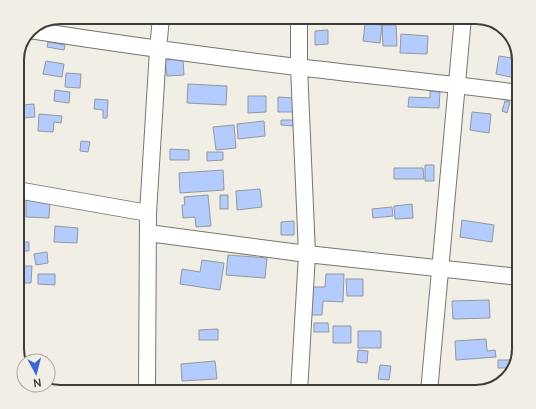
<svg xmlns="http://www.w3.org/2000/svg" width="536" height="409" font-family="Manrope,sans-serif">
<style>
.building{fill:#b3cbfd;stroke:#93979f}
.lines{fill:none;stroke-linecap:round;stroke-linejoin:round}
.street-casing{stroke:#78766e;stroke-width:18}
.street{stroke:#fff;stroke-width:16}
.rim{fill:none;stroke:#3e3d39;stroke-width:2}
</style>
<rect width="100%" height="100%" fill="#f1eee5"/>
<path class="building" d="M 365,24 L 382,25 L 380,43 L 363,41 Z
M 382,25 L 396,25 L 397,46 L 383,46 Z
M 328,30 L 328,44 L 315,45 L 315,31 Z
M 401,34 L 428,36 L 427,54 L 400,53 Z
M 48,42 L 65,45 L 64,50 L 47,47 Z
M 499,56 L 518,59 L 515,78 L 496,74 Z
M 183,59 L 184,75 L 167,76 L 165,60 Z
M 46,61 L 64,64 L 62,77 L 43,74 Z
M 66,73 L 81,74 L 80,88 L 65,87 Z
M 188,84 L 227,86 L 226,105 L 187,103 Z
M 55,90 L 70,92 L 69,103 L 54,101 Z
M 430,91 L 440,92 L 439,108 L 408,107 L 409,97 L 430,98 Z
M 248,96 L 266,96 L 266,112 L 248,113 Z
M 278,97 L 294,98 L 293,112 L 278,112 Z
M 95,99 L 108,100 L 107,118 L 103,118 L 103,110 L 94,109 Z
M 505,101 L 510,102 L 507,113 L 502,111 Z
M 34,104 L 35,117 L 24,118 L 23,105 Z
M 472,112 L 491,114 L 489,133 L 470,130 Z
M 39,114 L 62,116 L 61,123 L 54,122 L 53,132 L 38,131 Z
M 281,120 L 293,120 L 293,126 L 281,125 Z
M 264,121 L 265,136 L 238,139 L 237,124 Z
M 234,125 L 236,148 L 216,150 L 213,127 Z
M 81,141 L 90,142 L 88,152 L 80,151 Z
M 170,149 L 189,150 L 189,160 L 170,160 Z
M 207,152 L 223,152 L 223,160 L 207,161 Z
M 425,165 L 434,165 L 434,181 L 425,181 Z
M 394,168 L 423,168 L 424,179 L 394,179 Z
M 223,170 L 224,190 L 180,193 L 179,173 Z
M 260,189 L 262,207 L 237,210 L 236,191 Z
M 208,195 L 211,226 L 196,227 L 195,217 L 183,218 L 182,205 L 185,205 L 184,197 Z
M 220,195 L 228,195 L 228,209 L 220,209 Z
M 26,199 L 50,200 L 49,218 L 26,217 Z
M 412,204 L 413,218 L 395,219 L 394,206 Z
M 392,207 L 393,216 L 373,218 L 372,209 Z
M 462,220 L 494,225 L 492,242 L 460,237 Z
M 294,221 L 294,235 L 281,235 L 281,222 Z
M 55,226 L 78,228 L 77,243 L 54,242 Z
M 19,242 L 29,242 L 29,251 L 19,251 Z
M 47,252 L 48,263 L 36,265 L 34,254 Z
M 228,255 L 267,258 L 265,278 L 226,275 Z
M 202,260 L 224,263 L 220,290 L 180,284 L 182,269 L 200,272 Z
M 22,266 L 32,266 L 31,283 L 21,283 Z
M 38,274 L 55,274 L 55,285 L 38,284 Z
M 326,274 L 344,274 L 343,302 L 323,301 L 322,315 L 307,315 L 308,287 L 325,287 Z
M 346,279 L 363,279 L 363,296 L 347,296 Z
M 489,300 L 490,318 L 453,319 L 452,301 Z
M 314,323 L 328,323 L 329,332 L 314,332 Z
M 333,326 L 351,326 L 351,343 L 333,343 Z
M 218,329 L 218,340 L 199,340 L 199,330 Z
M 358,331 L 381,331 L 381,348 L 358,348 Z
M 486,339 L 487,351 L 495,350 L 496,357 L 456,360 L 455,341 Z
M 358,350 L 368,351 L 367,363 L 357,362 Z
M 498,360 L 515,360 L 512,368 L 498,368 Z
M 215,361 L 217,379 L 182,381 L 181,364 Z
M 380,365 L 391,366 L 389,380 L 378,379 Z
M 312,385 L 347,389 L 346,392 L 311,392 Z
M 368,387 L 391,391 L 391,392 L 367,392 Z"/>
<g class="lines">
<g class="street-casing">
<path id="street" d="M 30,30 C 119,44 208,56 297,67 C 371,76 445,83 519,93
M 17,190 L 148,213
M 148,233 L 307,254 L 519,277
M 147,392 L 148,213 L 158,50 L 161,17
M 299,392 L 307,254 L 299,67 L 299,17
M 429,392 L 463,17"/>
</g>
<use href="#street" class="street"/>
</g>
<path d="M0 0H536V409H0ZM60 24H476A36 36 0 0 1 512 60V349A36 36 0 0 1 476 385H60A36 36 0 0 1 24 349V60A36 36 0 0 1 60 24Z" fill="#f1eee5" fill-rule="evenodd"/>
<path class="rim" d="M60 24H476A36 36 0 0 1 512 60V349A36 36 0 0 1 476 385H60A36 36 0 0 1 24 349V60A36 36 0 0 1 60 24Z"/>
<g transform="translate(36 373) rotate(173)"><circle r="19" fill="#f1eee5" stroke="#a9a7a0"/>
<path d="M0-3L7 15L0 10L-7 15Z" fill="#3866d6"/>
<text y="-6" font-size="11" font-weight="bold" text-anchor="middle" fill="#3e3d39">N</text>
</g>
</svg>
